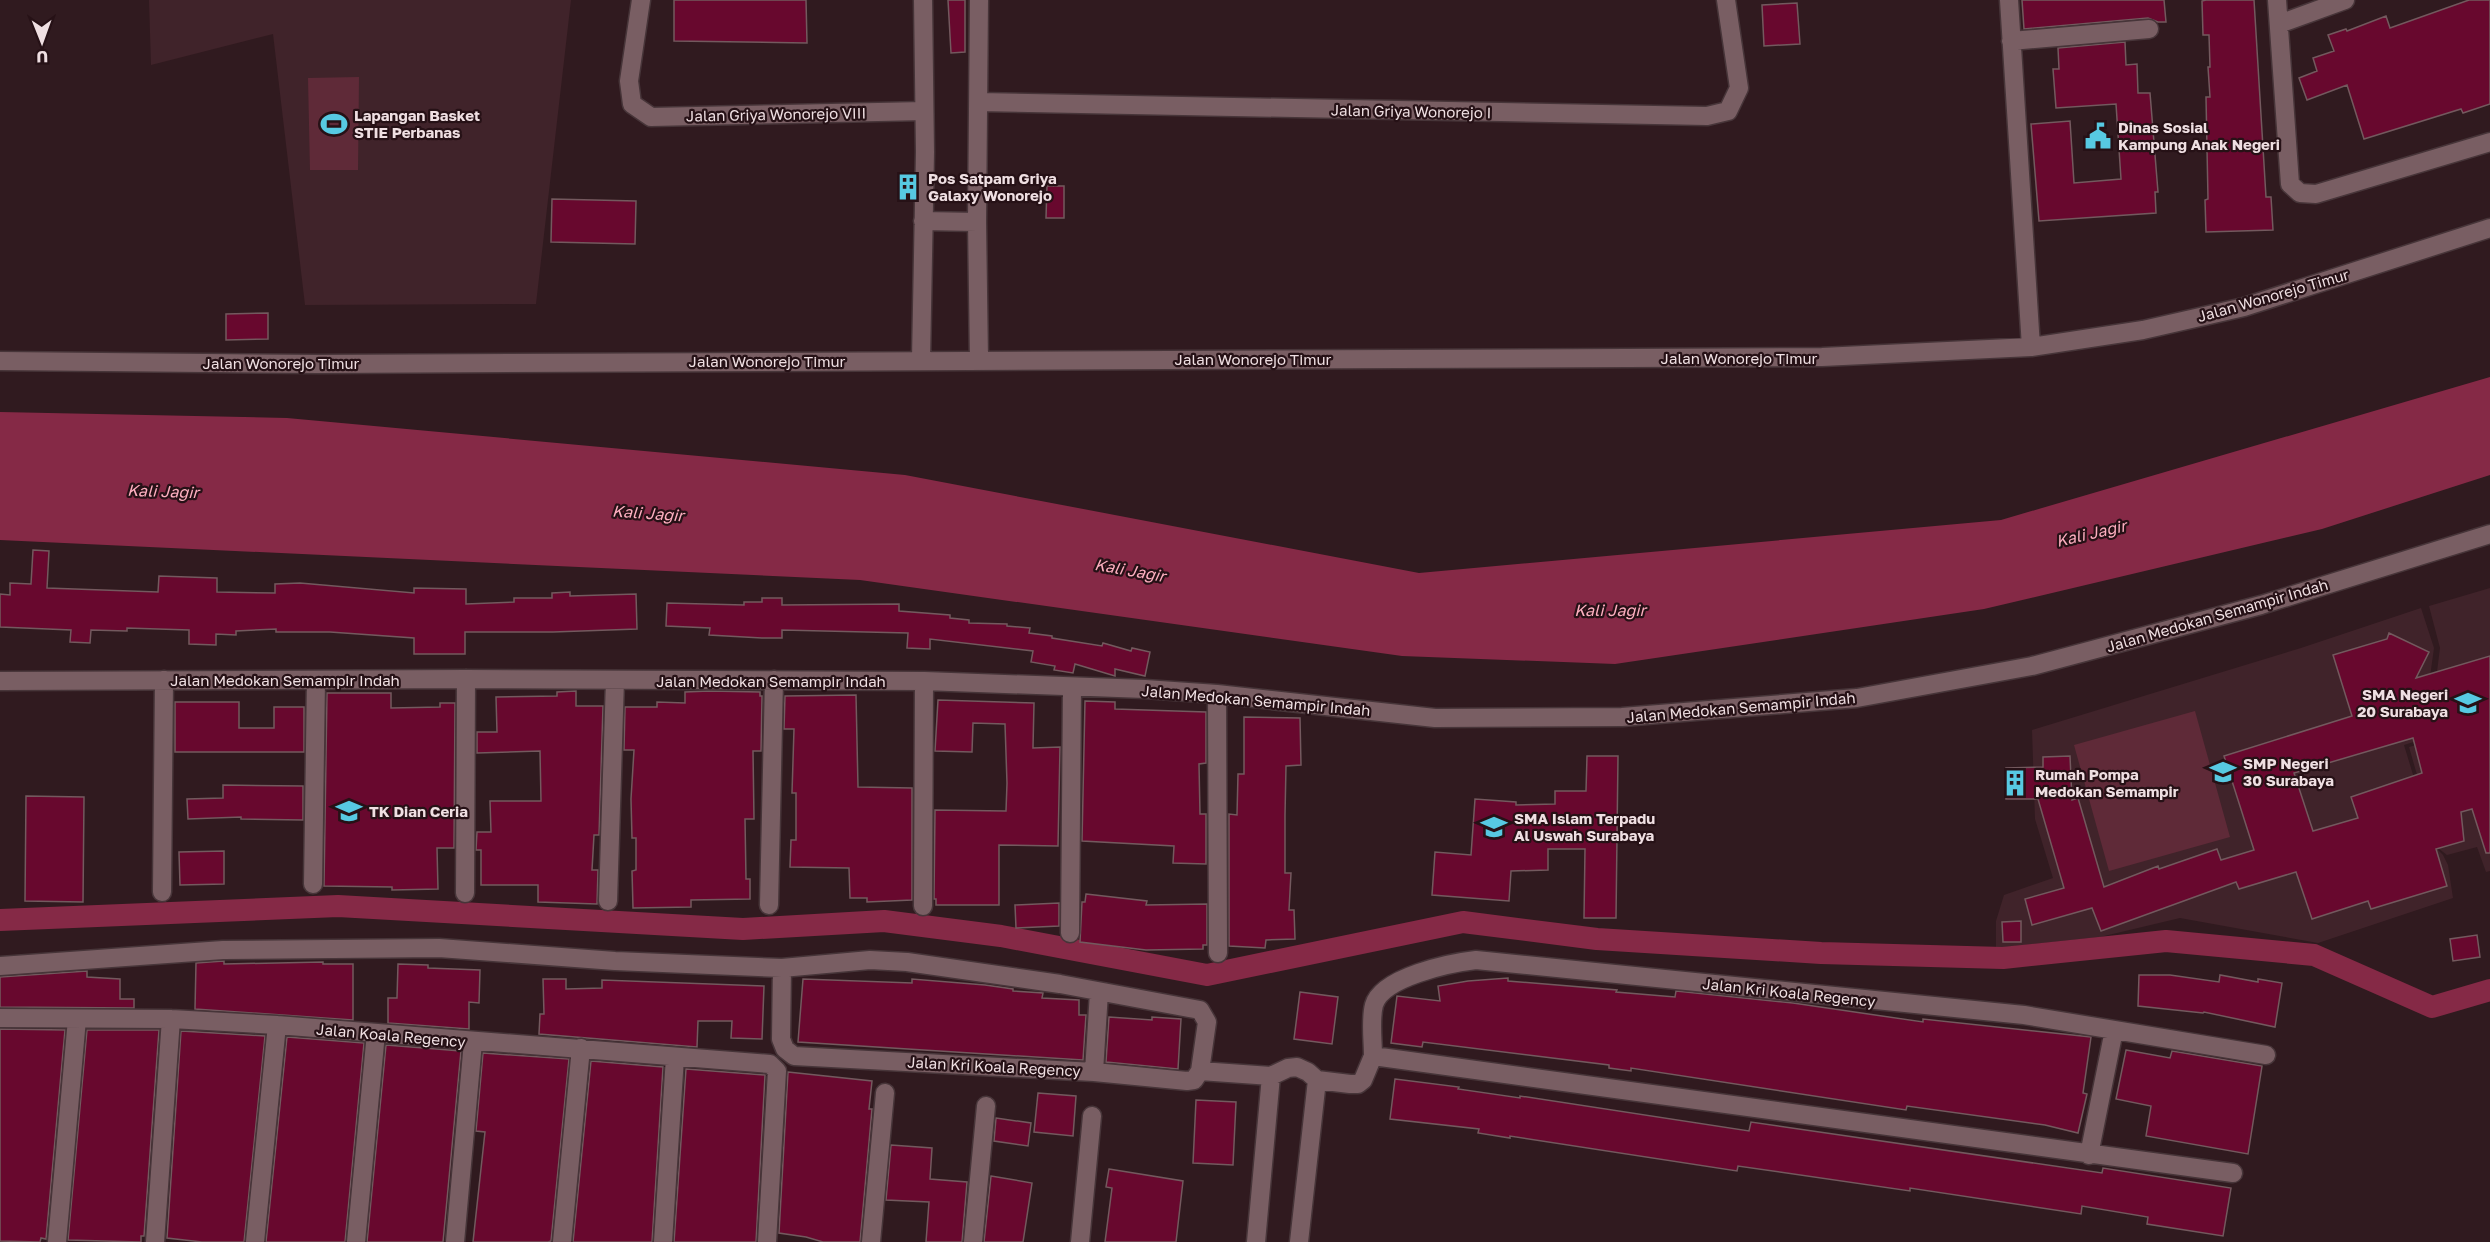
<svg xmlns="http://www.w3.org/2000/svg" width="2490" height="1242" font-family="'Golos Text',sans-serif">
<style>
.built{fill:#40232a}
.green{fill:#5f2a38}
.water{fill:#852946}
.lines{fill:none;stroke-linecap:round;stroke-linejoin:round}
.canal{stroke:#852946;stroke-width:22}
.building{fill:#68082e;stroke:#73595e;stroke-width:1.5;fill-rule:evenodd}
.minor-casing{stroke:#473539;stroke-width:21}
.minor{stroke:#795e63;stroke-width:18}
.labels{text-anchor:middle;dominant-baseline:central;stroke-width:4.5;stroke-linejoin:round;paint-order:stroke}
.street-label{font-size:15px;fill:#efdfe2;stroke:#261116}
.poi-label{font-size:15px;font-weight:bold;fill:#efdfe2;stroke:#261116;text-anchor:start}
.water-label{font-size:16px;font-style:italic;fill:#feafc0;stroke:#261116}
</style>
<rect width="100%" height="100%" fill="#301a1f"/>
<path class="built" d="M 149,0 L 571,0 L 536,304 L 305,305 L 273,34 L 151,65 Z
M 2490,588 L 2490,871 L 2486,872 L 2477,847 L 2447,855 L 2438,848 L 2409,747 L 2455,734 L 2437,672 L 2440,648 L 2429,606 Z
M 2421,608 L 2434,648 L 2430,677 L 2448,731 L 2404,745 L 2435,847 L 2443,855 L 2448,865 L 2453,898 L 2318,943 L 2180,918 L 2100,937 L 1996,948 L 1996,921 L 2004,895 L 2053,878 L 2035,819 L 2032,730 L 2301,648 Z"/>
<path class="green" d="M 359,77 L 358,170 L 310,170 L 308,78 Z
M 2195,711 L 2230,837 L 2109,871 L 2074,745 Z"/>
<path class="water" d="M 2490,377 L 2490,475 L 2322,529 L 1984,609 L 1615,664 L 1402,656 L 860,580 L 0,540 L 0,412 L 287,418 L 905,475 L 1419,573 L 2001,520 Z"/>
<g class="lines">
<path class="canal" d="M 0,920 L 338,906 L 743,929 L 884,921 L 1001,936 L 1207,975 L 1463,922 L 1597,939 L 1821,953 L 2003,958 L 2166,941 L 2314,955 L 2432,1007 L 2490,990"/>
</g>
<path class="building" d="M 674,0 L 806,0 L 807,43 L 674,41 Z
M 948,0 L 965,0 L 965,52 L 951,53 Z
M 2022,0 L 2164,0 L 2166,22 L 2158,22 L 2148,18 L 2024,29 Z
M 2206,0 L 2254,0 L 2266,197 L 2271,197 L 2273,230 L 2206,232 L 2205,200 L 2208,199 L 2206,97 L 2210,97 L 2208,67 L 2210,67 L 2209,35 L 2203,35 L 2202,1 Z
M 2469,0 L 2490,0 L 2490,104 L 2463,113 L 2461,109 L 2364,139 L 2347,85 L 2307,100 L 2299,78 L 2317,71 L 2313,58 L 2334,51 L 2328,35 L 2346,29 L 2347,31 L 2386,16 L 2390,28 Z
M 1797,3 L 1800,44 L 1764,46 L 1762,5 Z
M 2125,42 L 2126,65 L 2137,64 L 2138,93 L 2150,93 L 2158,192 L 2155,192 L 2156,213 L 2039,221 L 2031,124 L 2070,121 L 2074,183 L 2121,179 L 2116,104 L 2056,108 L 2053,69 L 2059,69 L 2058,48 Z
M 1047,186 L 1064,186 L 1064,218 L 1046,218 Z
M 552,199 L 636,201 L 635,244 L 551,242 Z
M 268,313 L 268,339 L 226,340 L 226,314 Z
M 33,550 L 49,551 L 47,588 L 158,592 L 159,576 L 217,578 L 217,592 L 275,593 L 275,584 L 300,583 L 414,593 L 414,588 L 466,589 L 466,604 L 514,602 L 514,598 L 552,598 L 552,593 L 570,592 L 570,596 L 636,594 L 637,629 L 553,632 L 465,632 L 465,654 L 414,654 L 414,638 L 330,632 L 276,632 L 276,629 L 236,631 L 236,635 L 216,634 L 216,645 L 189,644 L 189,630 L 127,628 L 127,631 L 91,630 L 90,643 L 70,642 L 71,630 L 0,627 L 0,594 L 10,595 L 10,583 L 31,584 Z
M 762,598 L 782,598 L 782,605 L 899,604 L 899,611 L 950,615 L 950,618 L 969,620 L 969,623 L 1007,624 L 1007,626 L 1030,628 L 1029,633 L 1052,636 L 1052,638 L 1102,646 L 1103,643 L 1131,651 L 1132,648 L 1150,652 L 1145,676 L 1115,669 L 1115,676 L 1075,664 L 1073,673 L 1054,670 L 1055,666 L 1031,662 L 1033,651 L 930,639 L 930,649 L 907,648 L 908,633 L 782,630 L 782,638 L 762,638 L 709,635 L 710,628 L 666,626 L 667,603 L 744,605 L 744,602 L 762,602 Z
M 2389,633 L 2429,652 L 2416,678 L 2490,656 L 2490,853 L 2486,853 L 2472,809 L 2461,812 L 2464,841 L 2436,849 L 2447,886 L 2371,909 L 2368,901 L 2312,919 L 2296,872 L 2239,889 L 2236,882 L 2101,931 L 2092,908 L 2032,925 L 2025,899 L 2064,888 L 2038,799 L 2006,799 L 2006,768 L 2043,767 L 2043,757 L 2070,756 L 2072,800 L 2078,798 L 2104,887 L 2158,866 L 2159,869 L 2217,849 L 2221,860 L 2254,850 L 2224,756 L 2352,716 L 2333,655 L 2387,639 ZM 2413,738 L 2422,773 L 2351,797 L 2358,818 L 2313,831 L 2294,773 Z
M 576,691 L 576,706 L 603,706 L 599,835 L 594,835 L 592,870 L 598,870 L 597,904 L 538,902 L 538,885 L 481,885 L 481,850 L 476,850 L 477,832 L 491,832 L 490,801 L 541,801 L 540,751 L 477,753 L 477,732 L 497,732 L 496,697 L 557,696 L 557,692 Z
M 709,691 L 760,692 L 760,696 L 762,696 L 761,751 L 753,751 L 754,819 L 745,819 L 746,879 L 750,879 L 750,899 L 691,900 L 691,907 L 633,908 L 632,871 L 636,870 L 636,838 L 632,838 L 631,799 L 634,750 L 624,750 L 625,707 L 657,707 L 657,702 L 685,703 L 685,692 Z
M 327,693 L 391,693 L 391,708 L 440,707 L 440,703 L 455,703 L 454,848 L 437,848 L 438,889 L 392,890 L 392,887 L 324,886 Z
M 856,695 L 858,787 L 912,788 L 912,900 L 867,902 L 867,898 L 850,898 L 849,868 L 790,867 L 791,840 L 796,840 L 796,793 L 792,793 L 794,729 L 784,729 L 785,696 Z
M 938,700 L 1034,703 L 1033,748 L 1060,747 L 1058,846 L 999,845 L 999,905 L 936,905 L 936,899 L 934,899 L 935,810 L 1006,811 L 1007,783 L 1005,724 L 973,723 L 972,752 L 935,751 Z
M 1085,701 L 1115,702 L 1115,709 L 1206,712 L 1206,763 L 1199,764 L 1200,814 L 1206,814 L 1206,864 L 1173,863 L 1174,846 L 1082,841 Z
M 175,702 L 239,702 L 239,728 L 274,728 L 274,707 L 304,707 L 304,752 L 175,752 Z
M 1244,717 L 1300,718 L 1301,765 L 1286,766 L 1285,815 L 1285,873 L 1291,873 L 1289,910 L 1294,910 L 1295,939 L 1266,940 L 1265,948 L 1229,946 L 1229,814 L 1237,815 L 1238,774 L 1244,774 Z
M 1587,756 L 1618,756 L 1616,918 L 1584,918 L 1585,849 L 1548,849 L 1548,870 L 1511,871 L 1509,901 L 1432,895 L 1435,852 L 1471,855 L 1475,799 L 1516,802 L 1516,805 L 1555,804 L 1555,791 L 1586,791 Z
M 223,785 L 303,786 L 303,820 L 241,819 L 241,817 L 188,819 L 187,799 L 223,798 Z
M 26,796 L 84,797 L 83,902 L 25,901 Z
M 224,851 L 224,884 L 180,885 L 179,852 Z
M 1086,894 L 1147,901 L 1146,905 L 1207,904 L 1207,945 L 1203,945 L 1203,949 L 1146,950 L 1080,942 L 1082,902 L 1085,902 Z
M 1059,903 L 1059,926 L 1016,928 L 1015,905 Z
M 2021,921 L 2021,942 L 2003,942 L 2002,922 Z
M 2477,935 L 2480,957 L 2453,961 L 2450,939 Z
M 224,961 L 224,964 L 323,962 L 323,964 L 353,964 L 353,1020 L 195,1009 L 196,963 Z
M 398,964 L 428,965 L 428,968 L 480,970 L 479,1003 L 469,1002 L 469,1029 L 388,1023 L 388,998 L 397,998 Z
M 87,971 L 87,977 L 120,979 L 120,999 L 134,999 L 134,1008 L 0,1007 L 0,977 Z
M 2139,975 L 2170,975 L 2219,982 L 2220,975 L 2258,982 L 2258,979 L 2282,983 L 2275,1027 L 2204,1012 L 2203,1013 L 2138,1006 Z
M 1508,978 L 1508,981 L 1617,990 L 1616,992 L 1675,997 L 1676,991 L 1793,1003 L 1923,1022 L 1923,1019 L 2091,1037 L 2083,1093 L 2087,1094 L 2078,1133 L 2045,1125 L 1907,1106 L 1906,1110 L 1631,1068 L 1631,1071 L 1609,1068 L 1609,1065 L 1423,1042 L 1422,1047 L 1391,1043 L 1397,996 L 1440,1001 L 1438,986 L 1468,981 Z
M 543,979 L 566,979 L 566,989 L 602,988 L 602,980 L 764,986 L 762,1039 L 731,1038 L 732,1021 L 698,1021 L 697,1047 L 539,1034 L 540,1014 L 544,1014 Z
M 803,979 L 912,983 L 912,979 L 985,985 L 1013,989 L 1013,991 L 1043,993 L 1042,998 L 1079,1000 L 1079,1015 L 1086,1015 L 1083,1060 L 798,1042 Z
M 1300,992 L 1338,997 L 1332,1044 L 1294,1039 Z
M 1109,1017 L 1152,1020 L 1152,1017 L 1181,1019 L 1178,1069 L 1106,1062 Z
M 0,1029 L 65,1030 L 46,1239 L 41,1238 L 40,1242 L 0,1241 Z
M 87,1030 L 159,1030 L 144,1236 L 141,1236 L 141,1242 L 68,1240 Z
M 181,1031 L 265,1036 L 244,1242 L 202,1242 L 167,1238 Z
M 287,1037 L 364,1043 L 345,1242 L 266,1242 Z
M 386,1045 L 461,1051 L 443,1242 L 367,1242 Z
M 2126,1050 L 2170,1058 L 2172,1051 L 2262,1066 L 2248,1154 L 2146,1136 L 2151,1106 L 2116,1099 Z
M 483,1053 L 569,1059 L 551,1241 L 548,1242 L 473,1242 L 485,1132 L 476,1131 Z
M 591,1061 L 663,1067 L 652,1242 L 573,1242 Z
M 686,1069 L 765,1075 L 756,1242 L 674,1242 Z
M 788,1072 L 872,1081 L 869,1109 L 872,1109 L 860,1242 L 823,1242 L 806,1237 L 779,1233 Z
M 1395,1079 L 1459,1087 L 1458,1089 L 1520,1098 L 1520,1096 L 1749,1131 L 1751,1122 L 2102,1173 L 2103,1168 L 2231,1188 L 2223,1236 L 2147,1224 L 2148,1217 L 2082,1206 L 2081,1214 L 1910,1188 L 1910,1191 L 1738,1166 L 1737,1171 L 1510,1136 L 1510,1138 L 1478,1133 L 1479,1129 L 1390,1119 Z
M 1038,1093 L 1076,1096 L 1073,1136 L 1034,1132 Z
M 1196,1100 L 1236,1102 L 1233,1165 L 1193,1163 Z
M 996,1118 L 1031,1123 L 1028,1146 L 994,1141 Z
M 891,1145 L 932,1148 L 930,1179 L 967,1182 L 962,1242 L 926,1242 L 929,1202 L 886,1200 Z
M 1109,1169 L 1183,1181 L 1176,1242 L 1105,1242 L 1112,1188 L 1106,1187 Z
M 991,1176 L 1032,1183 L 1023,1242 L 984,1242 Z"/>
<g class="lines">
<g class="minor-casing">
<path id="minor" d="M 641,0 L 629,81 L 632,104 L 651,117 L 924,111
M 979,0 L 977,222 L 979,360
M 2009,0 L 2031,347
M 2277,0 L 2290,184 L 2300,193 L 2316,194 L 2490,142
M 2279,24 L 2345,0
M 2011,41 L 2149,29
M 979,102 L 1707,116 L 1728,111 L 1739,88 L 1726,0
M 923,221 L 977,222
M 921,360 L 925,152 L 923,0
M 0,361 L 319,364 L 1822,357 L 2031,347 L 2143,330 L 2244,307 L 2490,228
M 0,681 L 466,679 L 924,681 L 1145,689 L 1217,694 L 1435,718 L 1622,717 L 1857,698 L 2032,666 L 2261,605 L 2490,534
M 1217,694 L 1218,953
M 313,884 L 316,680
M 162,892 L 164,680
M 465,893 L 466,679
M 608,901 L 615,680
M 769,905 L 774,680
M 923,906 L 924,681
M 1070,933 L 1072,687
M 0,966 L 223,950 L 439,948 L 615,961 L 782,968 L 870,960 L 907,962 L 1060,984 L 1200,1010 L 1207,1022 L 1200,1071 L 1194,1080 L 1187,1081 L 1094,1072 L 794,1056 L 785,1049 L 781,1039 L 782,968
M 0,1018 L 171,1019 L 277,1025 L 770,1064 L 777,1071 L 767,1242
M 1373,1056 C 1373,1040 1370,1020 1374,1005 C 1382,977 1450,963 1476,960 L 2024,1015 L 2266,1055
M 1200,1071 L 1271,1076 L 1288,1068 L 1297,1067 L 1308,1072 L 1317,1080 L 1350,1084 L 1358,1084 L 1363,1080 L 1373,1056 L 2233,1173
M 1094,1072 L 1099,992
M 2089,1155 L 2114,1030
M 57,1242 L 77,1019
M 155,1242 L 171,1019
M 255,1242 L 277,1025
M 356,1242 L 376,1033
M 455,1242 L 473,1042
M 562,1242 L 581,1048
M 663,1242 L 675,1057
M 871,1242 L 885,1093
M 973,1242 L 986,1106
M 1080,1242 L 1092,1116
M 1256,1242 L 1271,1076
M 1299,1242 L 1317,1080"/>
</g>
<use href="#minor" class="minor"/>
</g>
<defs>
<g id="stadium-bare" transform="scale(2.07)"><path d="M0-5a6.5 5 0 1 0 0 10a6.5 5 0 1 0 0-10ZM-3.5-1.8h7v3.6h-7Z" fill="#57c9e2" stroke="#261116" stroke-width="2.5" paint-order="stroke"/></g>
<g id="civic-bare" transform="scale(2.07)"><path d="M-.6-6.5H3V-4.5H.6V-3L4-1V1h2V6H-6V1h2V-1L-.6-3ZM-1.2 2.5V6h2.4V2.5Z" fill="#57c9e2" stroke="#261116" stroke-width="2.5" paint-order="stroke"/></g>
<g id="building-bare" transform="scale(2.07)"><path d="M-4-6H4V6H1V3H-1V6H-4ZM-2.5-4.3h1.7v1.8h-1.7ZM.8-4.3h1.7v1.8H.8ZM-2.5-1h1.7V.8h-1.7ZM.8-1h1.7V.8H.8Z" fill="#57c9e2" stroke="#261116" stroke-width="2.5" paint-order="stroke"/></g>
<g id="school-bare" transform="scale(2.07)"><path d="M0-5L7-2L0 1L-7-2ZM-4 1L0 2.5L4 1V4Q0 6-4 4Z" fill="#57c9e2" stroke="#261116" stroke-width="2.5" paint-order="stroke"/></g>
</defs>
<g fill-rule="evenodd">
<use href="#stadium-bare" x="334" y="124"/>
<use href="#civic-bare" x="2098" y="136"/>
<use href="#building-bare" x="908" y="187"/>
<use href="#school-bare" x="2468" y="703"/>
<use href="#school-bare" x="2223" y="772"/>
<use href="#building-bare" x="2015" y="783"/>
<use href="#school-bare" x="349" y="811"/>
<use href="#school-bare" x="1494" y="827"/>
</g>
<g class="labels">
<g class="street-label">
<text transform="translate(1411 111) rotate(1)">Jalan Griya Wonorejo I</text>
<text transform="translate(776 114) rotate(-1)">Jalan Griya Wonorejo VIII</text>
<text transform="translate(2273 295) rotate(-16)">Jalan Wonorejo Timur</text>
<text x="1739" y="358">Jalan Wonorejo Timur</text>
<text x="1253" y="359">Jalan Wonorejo Timur</text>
<text x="767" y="361">Jalan Wonorejo Timur</text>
<text x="281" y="363">Jalan Wonorejo Timur</text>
<text transform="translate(2217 615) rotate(-16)">Jalan Medokan Semampir Indah</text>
<text x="285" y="680">Jalan Medokan Semampir Indah</text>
<text x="771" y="681">Jalan Medokan Semampir Indah</text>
<text transform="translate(1256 700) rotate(5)">Jalan Medokan Semampir Indah</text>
<text transform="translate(1741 707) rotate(-5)">Jalan Medokan Semampir Indah</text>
<text transform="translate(1789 992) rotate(6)">Jalan Kri Koala Regency</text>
<text transform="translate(391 1035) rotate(5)">Jalan Koala Regency</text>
<text transform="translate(994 1066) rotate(3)">Jalan Kri Koala Regency</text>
</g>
<g class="poi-label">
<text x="354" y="115">Lapangan Basket<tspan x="354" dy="17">STIE Perbanas</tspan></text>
<text x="2118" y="127">Dinas Sosial<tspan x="2118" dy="17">Kampung Anak Negeri</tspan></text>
<text x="928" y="178">Pos Satpam Griya<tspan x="928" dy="17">Galaxy Wonorejo</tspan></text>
<text x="2448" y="694" text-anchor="end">SMA Negeri<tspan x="2448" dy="17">20 Surabaya</tspan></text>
<text x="2243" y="763">SMP Negeri<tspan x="2243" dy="17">30 Surabaya</tspan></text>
<text x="2035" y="774">Rumah Pompa<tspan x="2035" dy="17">Medokan Semampir</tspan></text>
<text x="369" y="811">TK Dian Ceria</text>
<text x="1514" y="818">SMA Islam Terpadu<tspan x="1514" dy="17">Al Uswah Surabaya</tspan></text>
</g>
<g class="water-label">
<text transform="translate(163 491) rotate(2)">Kali Jagir</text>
<text transform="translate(648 513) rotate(4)">Kali Jagir</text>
<text transform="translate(2091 533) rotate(-13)">Kali Jagir</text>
<text transform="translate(1130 570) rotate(10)">Kali Jagir</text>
<text x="1610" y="610">Kali Jagir</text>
</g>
</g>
<g transform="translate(42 42) rotate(179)" stroke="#261116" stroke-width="4.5" paint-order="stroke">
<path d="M0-4.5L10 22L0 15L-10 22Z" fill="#efdfe2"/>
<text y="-9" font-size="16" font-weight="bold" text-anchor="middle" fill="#efdfe2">U</text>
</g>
</svg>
